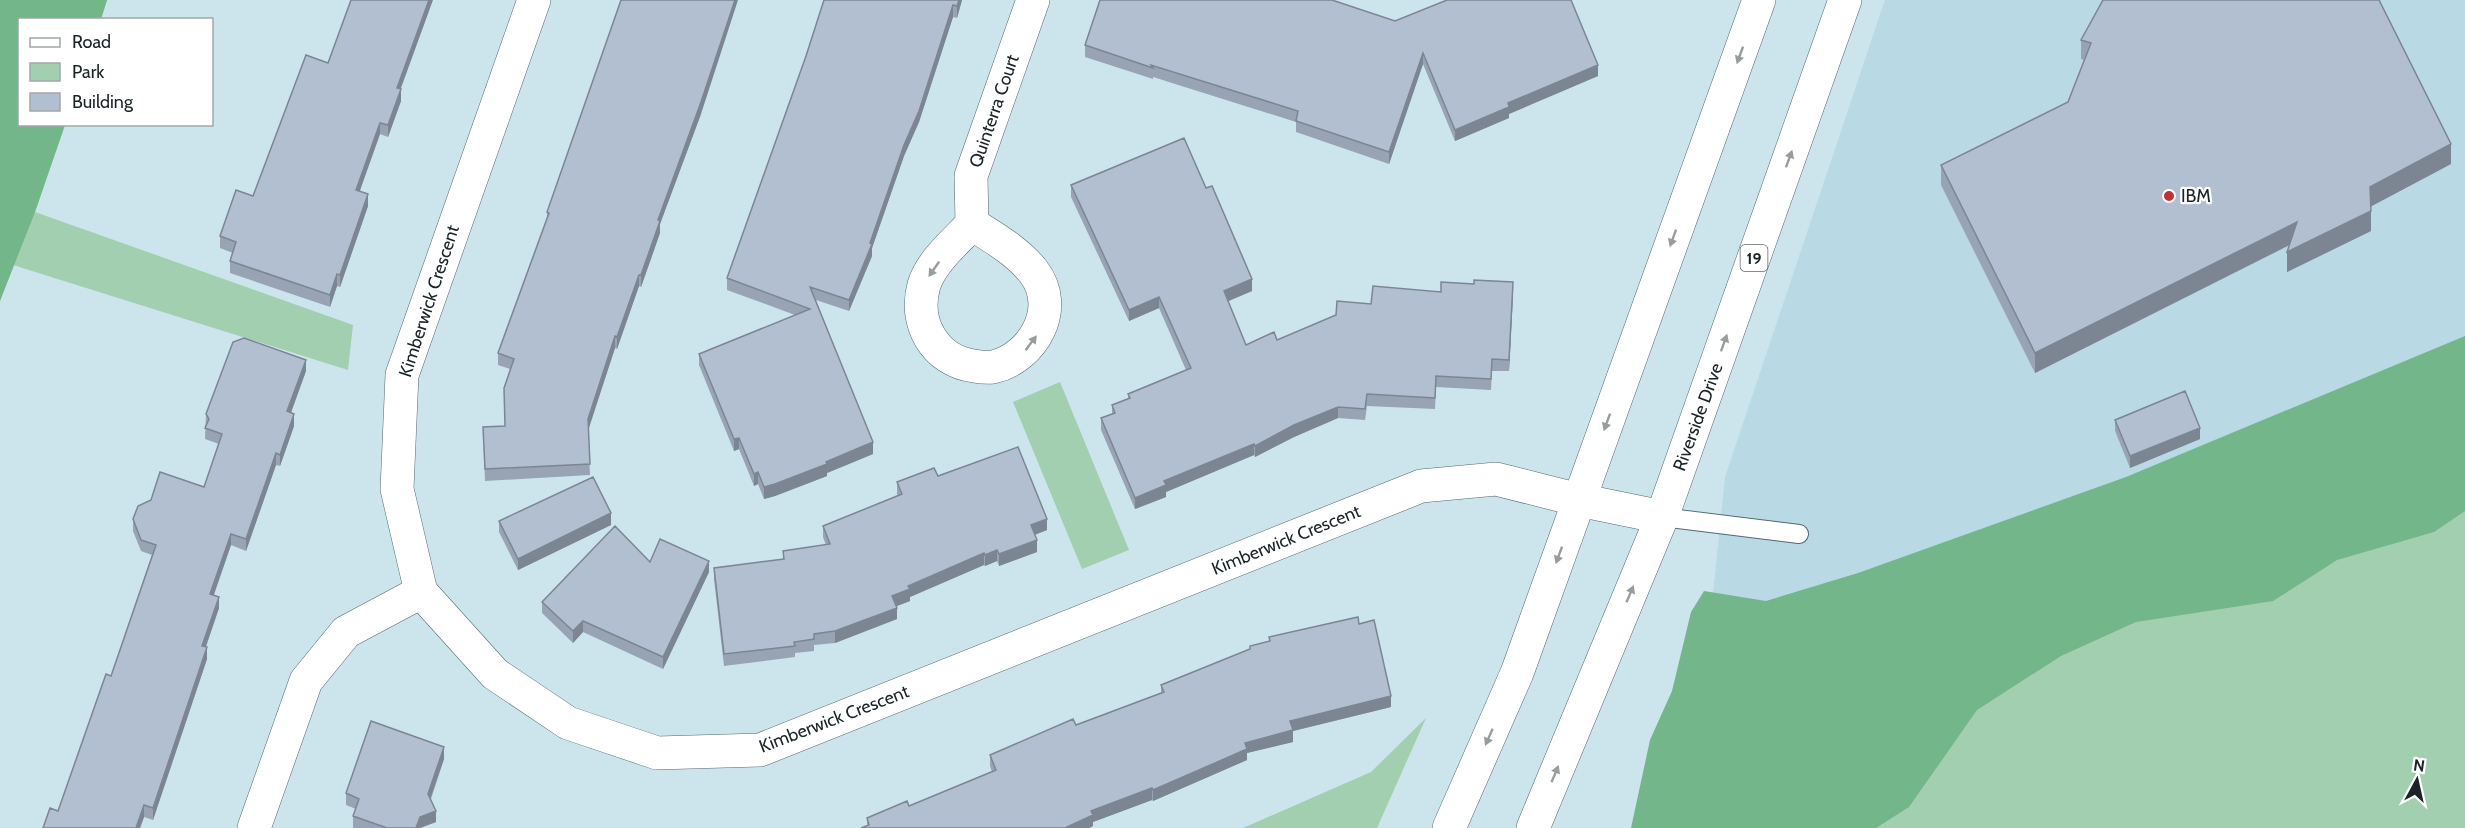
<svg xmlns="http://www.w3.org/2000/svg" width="2465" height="828" font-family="Cabin,sans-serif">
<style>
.built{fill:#b9d9e5}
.green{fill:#a1cfb0}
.forest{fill:#72b68a}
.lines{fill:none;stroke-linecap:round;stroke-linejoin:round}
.service-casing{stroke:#536970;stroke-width:20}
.minor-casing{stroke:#536970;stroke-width:34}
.primary-casing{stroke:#536970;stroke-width:34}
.service{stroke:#fff;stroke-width:18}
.minor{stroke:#fff;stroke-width:33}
.primary{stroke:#fff;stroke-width:33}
.wall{fill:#98a4b3}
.shaded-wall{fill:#7c8692}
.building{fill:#b1bfd0;stroke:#7c8692;stroke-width:1.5}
.oneway{fill:#989c9d}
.poi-dot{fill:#c13237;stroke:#fff;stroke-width:2}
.labels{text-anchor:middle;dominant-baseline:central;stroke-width:4.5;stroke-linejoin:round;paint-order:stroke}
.shield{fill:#fff;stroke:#5f6567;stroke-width:1.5}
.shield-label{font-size:16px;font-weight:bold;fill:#1a2326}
.street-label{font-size:18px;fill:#1a2326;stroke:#fff}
.poi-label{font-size:18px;fill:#1a2326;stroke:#fff;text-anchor:start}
</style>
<rect width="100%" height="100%" fill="#cce5ed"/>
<path class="built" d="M 1885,0 L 2465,0 L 2465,365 L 1702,701 L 1725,477 Z"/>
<path class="green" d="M 0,0 L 107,0 L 101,19 L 20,20 L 20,124 L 65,125 L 35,212 L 353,325 L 348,370 L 13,265 L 0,301 Z
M 1060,382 L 1129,550 L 1082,569 L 1013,402 Z
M 2465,382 L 2465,828 L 1654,828 Z
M 1426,718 L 1377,828 L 1243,828 L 1371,772 Z"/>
<path class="forest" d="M 0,0 L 107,0 L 101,19 L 20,20 L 20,124 L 65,125 L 35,212 L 0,301 Z
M 2465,336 L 2465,511 L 2434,532 L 2337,560 L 2273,601 L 2136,622 L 2061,656 L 1977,710 L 1909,807 L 1876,828 L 1631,828 L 1650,740 L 1672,691 L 1691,612 L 1704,591 L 1766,601 L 1858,573 L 2126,477 Z"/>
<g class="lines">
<g class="service-casing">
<path id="service" d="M 1662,517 L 1799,534"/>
</g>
<g class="minor-casing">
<path id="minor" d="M 534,0 L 402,375 L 397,489 L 421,592 L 495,674 L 568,723 L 657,753 L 760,750 L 1421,486 L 1496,479 L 1579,500 L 1662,517
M 972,224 C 994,238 1017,251 1033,271 C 1062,308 1033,358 993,367 C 987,368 980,367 974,366 C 935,361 913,323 924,285 C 931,262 956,241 972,224 L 971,176 L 1033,0
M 254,828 L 306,681 L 346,632 L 421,592"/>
</g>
<g class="primary-casing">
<path id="primary" d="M 1449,828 L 1517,673 L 1759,0
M 1533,828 L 1662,517 L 1845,0"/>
</g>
<use href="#service" class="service"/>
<use href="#minor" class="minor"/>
<use href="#primary" class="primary"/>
</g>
<path class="wall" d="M 824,0 L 962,0 L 957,18 L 953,17 L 919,122 L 904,156 L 872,248 L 872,256 L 849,311 L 816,300 L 873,454 L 827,473 L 827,476 L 775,496 L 764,499 L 758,484 L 754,486 L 739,449 L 734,451 L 699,365 L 699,354 L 795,315 L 727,290 L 727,278 L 806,56 Z
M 1395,21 L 1598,76 L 1509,114 L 1509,118 L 1455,141 L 1423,64 L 1389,164 L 1296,132 L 1296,122 L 1153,77 L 1153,79 L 1085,57 L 1085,45 Z
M 2081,40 L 2451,164 L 2371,206 L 2371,231 L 2287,272 L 2290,245 L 2035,373 L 1941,185 L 1941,165 L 2068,102 L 2084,60 L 2081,59 Z
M 401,89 L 401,101 L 388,137 L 380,134 L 359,191 L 368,206 L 340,287 L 337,286 L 330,307 L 230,273 L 230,261 L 233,253 L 220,248 L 220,236 L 253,196 Z
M 701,114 L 660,224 L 660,233 L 641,287 L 639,286 L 617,349 L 615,348 L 588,429 L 590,475 L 485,481 L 483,427 L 505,426 L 510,369 L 498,365 L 498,353 L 547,219 L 547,212 Z
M 1071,185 L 1252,291 L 1228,301 L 1246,345 L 1277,340 L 1371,304 L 1441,292 L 1513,294 L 1509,371 L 1492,371 L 1491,390 L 1436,387 L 1435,409 L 1367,406 L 1365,420 L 1338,418 L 1294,437 L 1255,457 L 1254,455 L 1166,492 L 1166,497 L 1135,509 L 1101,430 L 1101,418 L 1112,414 L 1112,405 L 1128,399 L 1128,394 L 1186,370 L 1159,308 L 1129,321 L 1071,197 Z
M 306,371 L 291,413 L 294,426 L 280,466 L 276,465 L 246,551 L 231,545 L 214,595 L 219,608 L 206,647 L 207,659 L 153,820 L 144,817 L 140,828 L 43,828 L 58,811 L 111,676 L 152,555 L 141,551 L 133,531 L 133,519 L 204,487 L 219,444 L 205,439 L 206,414 Z
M 2115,420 L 2200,439 L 2130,468 L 2115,431 Z
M 938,476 L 1047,530 L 1035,535 L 1037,552 L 999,566 L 997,561 L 985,566 L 984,565 L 910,597 L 910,601 L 896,606 L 897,619 L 835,643 L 814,645 L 814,651 L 795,653 L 795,657 L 724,666 L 714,579 L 714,568 L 783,559 L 783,551 L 826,545 L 823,537 L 823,526 L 898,496 L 897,494 L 897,482 Z
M 499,521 L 611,525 L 518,570 L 499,532 Z
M 650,562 L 709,572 L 663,669 L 583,632 L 573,643 L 542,613 L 542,602 Z
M 1359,624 L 1391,707 L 1293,731 L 1293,742 L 1247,753 L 1247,760 L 1153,801 L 1152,800 L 1093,822 L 1093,826 L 1089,828 L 861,828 L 867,826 L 867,818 L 909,806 L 992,772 L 990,766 L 990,755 L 1076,725 L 1161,693 L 1161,685 L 1250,649 L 1250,646 L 1269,641 L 1269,637 Z
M 444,759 L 431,799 L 436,822 L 420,828 L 353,828 L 353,816 L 356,809 L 346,805 L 346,793 Z"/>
<path class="shaded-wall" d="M 429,0 L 433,0 L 397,99 L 397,88 Z
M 735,0 L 738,0 L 701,114 L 660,224 L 660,233 L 641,287 L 641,275 L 658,220 Z
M 959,0 L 962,0 L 957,18 L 957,6 Z
M 953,5 L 953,17 L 919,122 L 904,156 L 872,248 L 872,256 L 849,311 L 849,300 Z
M 1423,53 L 1423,64 L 1389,164 L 1389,152 Z
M 1598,65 L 1598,76 L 1509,114 L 1509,118 L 1455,141 L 1455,130 L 1508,103 Z
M 401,89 L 401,101 L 388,137 L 388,125 Z
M 380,123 L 380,134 L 356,202 L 356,190 Z
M 2451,144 L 2451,164 L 2370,207 L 2370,187 Z
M 368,194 L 368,206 L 340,287 L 340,275 Z
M 2371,211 L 2371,231 L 2287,272 L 2287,252 Z
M 2297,222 L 2297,241 L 2035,373 L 2035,353 Z
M 337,274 L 337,286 L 330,307 L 330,295 Z
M 639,275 L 639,286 L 617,349 L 617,337 Z
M 1252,279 L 1252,291 L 1224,303 L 1224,291 Z
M 1513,282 L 1513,294 L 1509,371 L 1509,360 Z
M 1159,297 L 1159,308 L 1129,321 L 1129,310 Z
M 615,336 L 615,348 L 588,431 L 588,419 Z
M 306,360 L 306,371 L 287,423 L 287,411 Z
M 1338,407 L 1338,418 L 1294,437 L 1255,457 L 1255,446 L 1294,425 Z
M 294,414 L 294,426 L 280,466 L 280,455 Z
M 2200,428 L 2200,439 L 2130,468 L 2130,456 Z
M 739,438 L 739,449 L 734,451 L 734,439 Z
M 873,442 L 873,454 L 827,473 L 827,476 L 775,496 L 764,499 L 764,487 Z
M 1254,444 L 1254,455 L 1166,492 L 1166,497 L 1135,509 L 1135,498 L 1164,481 Z
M 276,453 L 276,465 L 246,551 L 246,539 Z
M 758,472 L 758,484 L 754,486 L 754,474 Z
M 611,513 L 611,525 L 518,570 L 518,559 Z
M 1047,519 L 1047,530 L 1031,536 L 1031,525 Z
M 231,534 L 231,545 L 210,605 L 210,594 Z
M 1037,540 L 1037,552 L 999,566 L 999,554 Z
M 997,550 L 997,561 L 985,566 L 985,555 Z
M 984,553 L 984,565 L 910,597 L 910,601 L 892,608 L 892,596 L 908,586 Z
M 709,561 L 709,572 L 663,669 L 663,657 Z
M 219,597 L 219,608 L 202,657 L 202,646 Z
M 897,608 L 897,619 L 835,643 L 835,631 Z
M 583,621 L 583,632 L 573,643 L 573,631 Z
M 207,647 L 207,659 L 153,820 L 153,808 Z
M 1391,696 L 1391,707 L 1293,731 L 1293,742 L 1247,753 L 1247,760 L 1153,801 L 1153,790 L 1245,743 L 1290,721 Z
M 444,747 L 444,759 L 428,805 L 428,794 Z
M 1152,788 L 1152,800 L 1093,822 L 1093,826 L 1089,828 L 1065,828 L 1091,811 Z
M 144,805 L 144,817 L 140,828 L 136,828 Z
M 436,811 L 436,822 L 420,828 L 416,828 L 420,817 Z"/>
<path class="building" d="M 351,0 L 429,0 L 397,88 L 401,89 L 388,125 L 380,123 L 356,190 L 368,194 L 340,275 L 337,274 L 330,295 L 230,261 L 236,242 L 220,236 L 236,190 L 253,196 L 306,55 L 328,63 Z
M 621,0 L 735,0 L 701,102 L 658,220 L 660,221 L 641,275 L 639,275 L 617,337 L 615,336 L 588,419 L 590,464 L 485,469 L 483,427 L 505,426 L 504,388 L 514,359 L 498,353 L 549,213 L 547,212 Z
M 824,0 L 959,0 L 957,6 L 953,5 L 919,111 L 904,145 L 870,243 L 872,244 L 849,300 L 810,287 L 873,442 L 826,462 L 827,464 L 775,484 L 764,487 L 758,472 L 754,474 L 739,438 L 734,439 L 699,354 L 810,309 L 727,278 L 806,56 Z
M 1100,0 L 1332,0 L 1395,21 L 1447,0 L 1571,0 L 1598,65 L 1508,103 L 1509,107 L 1455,130 L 1423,53 L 1389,152 L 1296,121 L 1298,111 L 1151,65 L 1153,68 L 1085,45 Z
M 2103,0 L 2379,0 L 2451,144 L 2370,187 L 2371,211 L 2287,252 L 2297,222 L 2035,353 L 1941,165 L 2068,102 L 2091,43 L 2081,40 Z
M 1184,138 L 1206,188 L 1212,186 L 1252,279 L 1224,291 L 1246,345 L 1274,332 L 1277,340 L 1336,315 L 1337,301 L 1371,304 L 1373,286 L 1441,292 L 1441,282 L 1474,284 L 1474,280 L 1513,282 L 1509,360 L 1492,359 L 1491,379 L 1436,376 L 1435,398 L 1367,394 L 1365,409 L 1338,407 L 1294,425 L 1255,446 L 1254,444 L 1164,481 L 1166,485 L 1135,498 L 1101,418 L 1115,413 L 1112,405 L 1130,398 L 1128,394 L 1191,368 L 1159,297 L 1129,310 L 1071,185 Z
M 244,338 L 306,360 L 287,411 L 294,414 L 280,455 L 276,453 L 246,539 L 231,534 L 210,594 L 219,597 L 202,646 L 207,647 L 153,808 L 144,805 L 136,828 L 43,828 L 50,808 L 58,811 L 106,674 L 111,676 L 156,545 L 141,540 L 133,519 L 138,506 L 151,500 L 160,472 L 204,487 L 222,434 L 205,428 L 209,419 L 206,414 L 233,342 Z
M 2185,391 L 2200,428 L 2130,456 L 2115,420 Z
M 1018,447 L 1047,519 L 1031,525 L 1037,540 L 999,554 L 997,550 L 985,555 L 984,553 L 908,586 L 910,589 L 892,596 L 897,608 L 835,631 L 814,634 L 814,639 L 794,642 L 795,646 L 724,654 L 714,568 L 784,559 L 783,551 L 830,544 L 823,526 L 902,494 L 897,482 L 934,468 L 938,476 Z
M 593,477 L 611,513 L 518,559 L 499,521 Z
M 615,526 L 650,562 L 660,539 L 709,561 L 663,657 L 583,621 L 573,631 L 542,602 Z
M 1358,617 L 1359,624 L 1374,620 L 1391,696 L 1290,721 L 1293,730 L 1245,743 L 1247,749 L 1153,790 L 1152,788 L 1091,811 L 1093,815 L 1065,828 L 861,828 L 869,825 L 867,818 L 907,801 L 909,806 L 996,770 L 990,755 L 1073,719 L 1076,725 L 1164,692 L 1161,685 L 1250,649 L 1250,646 L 1270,641 L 1269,637 Z
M 371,721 L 444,747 L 428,794 L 436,811 L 420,817 L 416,828 L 387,828 L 353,816 L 359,799 L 346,793 Z"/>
<defs><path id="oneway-solid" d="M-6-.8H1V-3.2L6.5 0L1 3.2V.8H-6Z" transform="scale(1.5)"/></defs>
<g class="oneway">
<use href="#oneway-solid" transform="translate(1740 55) rotate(110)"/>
<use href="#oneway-solid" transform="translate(1789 159) rotate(-70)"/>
<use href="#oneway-solid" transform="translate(1673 238) rotate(110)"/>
<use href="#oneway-solid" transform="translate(934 269) rotate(125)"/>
<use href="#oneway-solid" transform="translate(1031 343) rotate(-53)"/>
<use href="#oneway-solid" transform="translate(1724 343) rotate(-70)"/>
<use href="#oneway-solid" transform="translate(1607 422) rotate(110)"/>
<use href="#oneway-solid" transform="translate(1559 555) rotate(110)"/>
<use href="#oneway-solid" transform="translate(1630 594) rotate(-67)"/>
<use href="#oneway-solid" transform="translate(1489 737) rotate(114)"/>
<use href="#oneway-solid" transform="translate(1555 774) rotate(-67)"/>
</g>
<circle class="poi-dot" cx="2169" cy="196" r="6"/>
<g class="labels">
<rect class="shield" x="1740.5" y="245" width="27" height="26" rx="4.5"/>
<g class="shield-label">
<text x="1754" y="258">19</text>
</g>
<g class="street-label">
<text transform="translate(994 111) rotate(-71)">Quinterra Court</text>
<text transform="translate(429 301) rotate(-72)">Kimberwick Crescent</text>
<text transform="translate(1698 417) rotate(-70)">Riverside Drive</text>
<text transform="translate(1286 540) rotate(-22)">Kimberwick Crescent</text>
<text transform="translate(834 719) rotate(-21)">Kimberwick Crescent</text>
</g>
<g class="poi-label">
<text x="2181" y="196">IBM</text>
</g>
</g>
<rect x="18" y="18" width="195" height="108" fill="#ffffff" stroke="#a3a7a8" stroke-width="1.5"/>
<rect x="30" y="38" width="30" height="9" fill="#ffffff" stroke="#a3a7a8" stroke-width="1.5"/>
<text x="72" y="48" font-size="18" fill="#1a2326">Road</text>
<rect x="30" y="63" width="30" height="18" fill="#a1cfb0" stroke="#a3a7a8" stroke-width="1.5"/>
<text x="72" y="78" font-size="18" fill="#1a2326">Park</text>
<rect x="30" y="93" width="30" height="18" fill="#b1bfd0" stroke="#a3a7a8" stroke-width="1.5"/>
<text x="72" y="108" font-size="18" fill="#1a2326">Building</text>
<g transform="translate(2417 780) rotate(8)" stroke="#ffffff" stroke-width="4.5" paint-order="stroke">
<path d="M0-4.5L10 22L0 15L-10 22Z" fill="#1a2326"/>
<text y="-9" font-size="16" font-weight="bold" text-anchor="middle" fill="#1a2326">N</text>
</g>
</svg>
